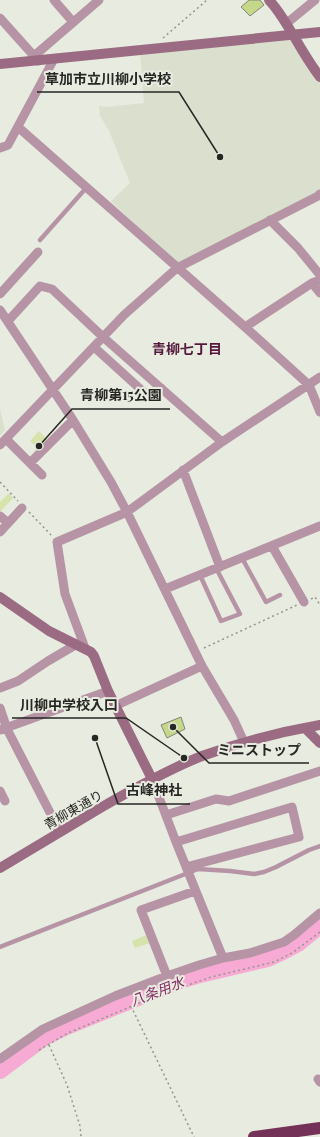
<svg xmlns="http://www.w3.org/2000/svg" width="320" height="1137" font-family="'Playfair Display','Noto Sans JP',serif">
<style>
.built{fill:#dbdfce}
.green{fill:#d6e4ab}
.lines{fill:none;stroke-linecap:round;stroke-linejoin:round}
.river{stroke:#f7aad3;stroke-width:16}
.building{fill:#c5d788;stroke:#83857c}
.path{stroke:#94968e;stroke-width:1.5;stroke-dasharray:2 3;stroke-linecap:butt}
.lane{stroke:#b694a5;stroke-width:4.5}
.street{stroke:#b694a5;stroke-width:9}
.secondary{stroke:#9b6b84;stroke-width:10}
.highway{stroke:#743259;stroke-width:12}
.labels{text-anchor:middle;dominant-baseline:central;stroke-width:4;stroke-linejoin:round;paint-order:stroke}
.street-label{font-size:13px;fill:#262723;stroke:#e8ebe0}
.neighbourhood-label{font-size:14px;font-weight:bold;fill:#54183d;stroke:#e8ebe0}
.water-label{font-size:14px;font-style:italic;fill:#842d63;stroke:#e8ebe0}
.leader{fill:none;stroke:#262723;stroke-width:1.5}
.callout-dot{fill:#262723;stroke:#e8ebe0;stroke-width:1.5}
.callout-label{font-size:14px;text-anchor:middle;font-weight:bold;fill:#262723;stroke:#e8ebe0;stroke-width:4;stroke-linejoin:round;paint-order:stroke}
</style>
<rect width="100%" height="100%" fill="#e8ebe0"/>
<path class="built" d="M 290,38 L 320,81 L 320,190 L 177,265 L 111,201 L 130,183 L 109,131 L 100,116 L 99,106 L 107,107 L 144,103 L 140,52 Z
M 0,409 L 5,430 L 0,436 Z"/>
<path class="green" d="M 39,431 L 48,440 L 40,451 L 30,441 Z
M 9,493 L 13,498 L 0,512 L 0,502 Z
M 149,934 L 153,942 L 135,948 L 132,941 Z"/>
<g class="lines">
<path class="river" d="M 0,1071 L 44,1038 L 64,1028 L 180,981 L 196,976 L 268,959 L 283,952 L 298,944 L 320,926"/>
</g>
<path class="building" d="M 249,0 L 260,0 L 264,5 L 250,16 L 241,7 Z
M 181,717 L 185,729 L 167,738 L 161,725 Z"/>
<g class="lines">
<path class="path" d="M 163,38 L 207,0
M 0,482 L 18,501
M 29,512 L 51,535
M 311,599 L 315,597 L 320,605
M 204,648 L 297,605
M 131,1006 L 194,1137
M 49,1045 L 67,1085 L 80,1126 L 81,1137
M 39,1050 L 68,1033 L 156,996 L 211,977 L 274,962 L 292,953 L 320,932"/>
<path class="lane" d="M 40,240 L 87,187
M 242,558 L 266,602 L 280,595
M 200,575 L 221,621 L 240,614 L 216,568
M 0,947 L 198,869 L 230,871 L 254,874 L 264,872 L 276,867 L 309,850 L 320,846"/>
<path class="street" d="M 54,0 L 73,22
M 0,18 L 34,56
M 287,23 L 315,0
M 38,61 L 34,56 L 99,0
M 18,127 L 245,327 L 309,385 L 320,412
M 0,148 L 8,145 L 54,59
M 270,220 L 298,248 L 320,275
M 312,283 L 320,293
M 0,294 L 38,252
M 0,310 L 73,420 L 111,482 L 127,512 L 202,666 L 234,720 L 244,742
M 8,321 L 40,286 L 52,289 L 103,337 L 222,442
M 245,327 L 312,283 L 320,280
M 94,347 L 148,396 L 154,396 L 161,388
M 6,439 L 42,475
M 0,445 L 124,315 L 177,268 L 318,196 L 320,194
M 30,463 L 73,420
M 183,470 L 220,567
M 0,516 L 8,523
M 0,532 L 22,508
M 272,546 L 304,602
M 165,589 L 320,526
M 85,648 L 65,594 L 57,542 L 127,512 L 222,442 L 320,377
M 0,688 L 18,681 L 48,661 L 77,644
M 115,706 L 202,666
M 0,708 L 7,729 L 60,832
M 0,730 L 108,691
M 152,779 L 176,842 L 223,958
M 0,791 L 5,801
M 166,815 L 216,799 L 229,801 L 320,771
M 176,842 L 292,807 L 299,837 L 186,867
M 167,976 L 141,910 L 195,891
M 0,1059 L 43,1029 L 115,996 L 167,976 L 199,965 L 223,958 L 250,953 L 284,942 L 294,935 L 320,913
M 318,1079 L 320,1082"/>
<path class="secondary" d="M 269,0 C 281,13 286,24 295,38 C 303,52 311,65 320,77
M 0,64 L 320,32
M 0,597 L 49,631 L 91,652 L 94,656 L 108,691 L 152,779
M 305,728 L 320,743
M 0,868 C 34,848 68,827 102,807 C 135,788 167,770 202,756 C 241,742 280,732 320,725"/>
<path class="highway" d="M 254,1137 L 320,1128"/>
</g>
<g class="labels">
<g class="street-label">
<text transform="translate(73 809) rotate(-30)">青柳東通り</text>
</g>
<g class="neighbourhood-label">
<text x="187" y="348">青柳七丁目</text>
</g>
<g class="water-label">
<text transform="translate(157 991) rotate(-21)">八条用水</text>
</g>
</g>
<path class="leader" d="M220 157L179 92H37M39 446L72 409H170M184 758L126 718H12M173 727L209 763H309M95 738L118 804H190"/>
<g class="callout-dot">
<circle cx="220" cy="157" r="4"/>
<circle cx="39" cy="446" r="4"/>
<circle cx="184" cy="758" r="4"/>
<circle cx="173" cy="727" r="4"/>
<circle cx="95" cy="738" r="4"/>
</g>
<g class="callout-label">
<text x="108" y="84">草加市立川柳小学校</text>
<text x="121" y="400">青柳第15公園</text>
<text x="69" y="710">川柳中学校入口</text>
<text x="259" y="755">ミニストップ</text>
<text x="154" y="795">古峰神社</text>
</g>
</svg>
